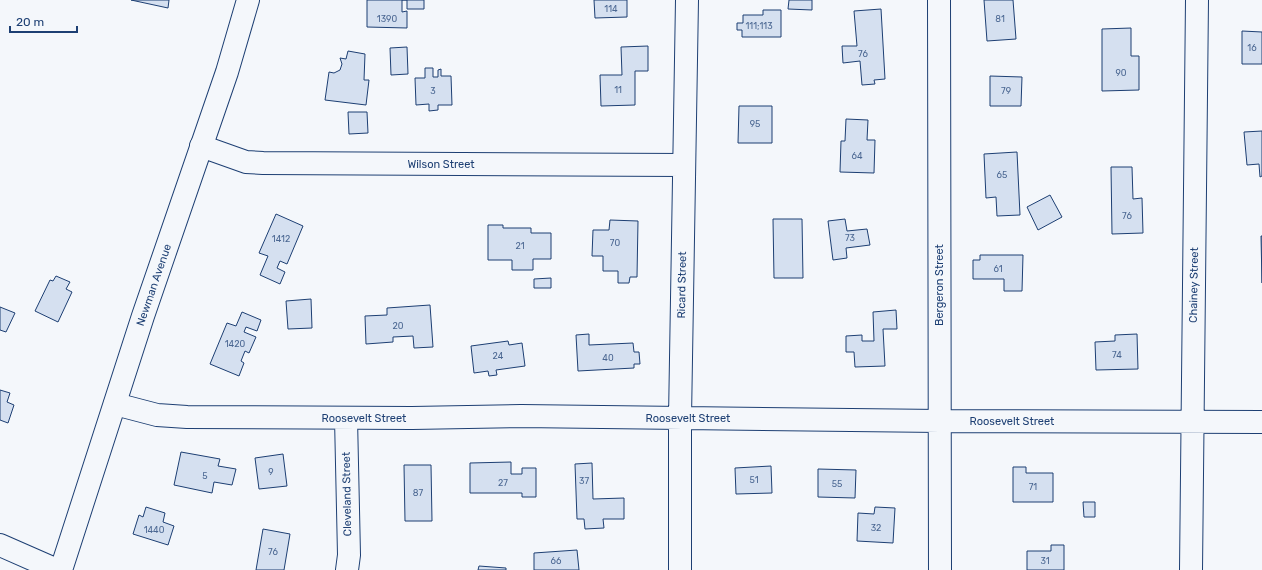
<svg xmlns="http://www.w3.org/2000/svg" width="1262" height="570" font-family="Rubik,sans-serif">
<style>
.building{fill:#d5e0f0;stroke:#1d3f73}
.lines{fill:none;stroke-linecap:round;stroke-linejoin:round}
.minor-casing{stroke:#1d3f73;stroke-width:24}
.major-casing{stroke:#1d3f73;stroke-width:24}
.minor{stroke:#f4f7fb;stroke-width:22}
.major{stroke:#f4f7fb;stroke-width:22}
.labels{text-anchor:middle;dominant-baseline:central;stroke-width:3;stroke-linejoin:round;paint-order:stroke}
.number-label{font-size:9px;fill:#4b6792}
.street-label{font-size:11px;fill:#1d3f73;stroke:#f4f7fb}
</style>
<rect width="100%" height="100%" fill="#f4f7fb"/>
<path class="building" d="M 131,0 L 169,0 L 168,8 Z
M 367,0 L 424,0 L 424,9 L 407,9 L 407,0 L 402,0 L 402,12 L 407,11 L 407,28 L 367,27 Z
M 594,0 L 627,0 L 627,17 L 595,18 Z
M 789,0 L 812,0 L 812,10 L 788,9 Z
M 984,0 L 1013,0 L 1016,39 L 987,41 Z
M 881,9 L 885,79 L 874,80 L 875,84 L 862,85 L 860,61 L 843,63 L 842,46 L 857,46 L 854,11 Z
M 763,10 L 781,10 L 781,37 L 742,37 L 742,30 L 737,30 L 737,23 L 743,23 L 743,15 L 763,15 Z
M 1131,28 L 1131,56 L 1139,56 L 1139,90 L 1102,91 L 1102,29 Z
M 1242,31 L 1262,32 L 1262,64 L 1242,64 Z
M 648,46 L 648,71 L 635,71 L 635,105 L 601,106 L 600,75 L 622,75 L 621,47 Z
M 407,47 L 408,74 L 391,75 L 390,48 Z
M 348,51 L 365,54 L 364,80 L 369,80 L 366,105 L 325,100 L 329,72 L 334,73 L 340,70 L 342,64 L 340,58 L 346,59 Z
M 425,68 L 433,68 L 433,77 L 438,77 L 438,70 L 441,69 L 441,76 L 451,76 L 452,105 L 438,105 L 438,110 L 429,111 L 429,104 L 416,105 L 415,78 L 425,78 Z
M 990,76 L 1022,77 L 1021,106 L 990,106 Z
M 739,106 L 772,106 L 772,143 L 738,143 Z
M 348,112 L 367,112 L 368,133 L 349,134 Z
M 846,119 L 868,120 L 867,140 L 875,140 L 874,173 L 840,172 L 841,141 L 845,141 Z
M 1262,131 L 1262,176 L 1260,177 L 1259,164 L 1247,165 L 1244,132 Z
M 1017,152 L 1020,215 L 997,216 L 996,197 L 986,198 L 984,154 Z
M 1111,167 L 1132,167 L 1133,199 L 1142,198 L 1143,233 L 1112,234 Z
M 1050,195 L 1062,217 L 1038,230 L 1027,207 Z
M 276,214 L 303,226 L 287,264 L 280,261 L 277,268 L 285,272 L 280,284 L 260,275 L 268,256 L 259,253 Z
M 773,219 L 802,219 L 803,278 L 774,278 Z
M 845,219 L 847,231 L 867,229 L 870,245 L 846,248 L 847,258 L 833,260 L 828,221 Z
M 610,220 L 638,221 L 637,277 L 630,277 L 629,283 L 618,283 L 618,271 L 603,271 L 603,256 L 592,256 L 593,230 L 609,230 Z
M 488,225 L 503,225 L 503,228 L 531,228 L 531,233 L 551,233 L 551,259 L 533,259 L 533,270 L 512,270 L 512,260 L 488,260 Z
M 1261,236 L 1262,236 L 1262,283 Z
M 980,255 L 1023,255 L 1022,291 L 1004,291 L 1004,279 L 973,279 L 973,260 L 980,260 Z
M 56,276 L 70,282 L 66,289 L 72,292 L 58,322 L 35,311 L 50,280 L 53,281 Z
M 551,278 L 551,288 L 534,288 L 534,279 Z
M 311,299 L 312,328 L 288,329 L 286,301 Z
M 430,305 L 433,347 L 414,348 L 413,336 L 393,337 L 393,342 L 366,344 L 365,316 L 387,315 L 387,308 Z
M 0,307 L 15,313 L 6,332 L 0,330 Z
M 896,310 L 897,329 L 883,329 L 885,366 L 855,367 L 854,352 L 846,352 L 846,336 L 862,335 L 862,341 L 874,341 L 873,312 Z
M 242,312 L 261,320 L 257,331 L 246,327 L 244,332 L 256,337 L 249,353 L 245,351 L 241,361 L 244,363 L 239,376 L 210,364 L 227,323 L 236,326 Z
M 589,334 L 589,345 L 633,343 L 634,352 L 639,352 L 640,364 L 634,364 L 634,368 L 578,371 L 576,335 Z
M 1137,334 L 1138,369 L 1096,370 L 1095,342 L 1115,341 L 1115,335 Z
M 508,341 L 509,345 L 522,343 L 525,366 L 496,370 L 497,375 L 489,376 L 488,371 L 474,373 L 471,346 Z
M 0,390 L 10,393 L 7,402 L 14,405 L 8,423 L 0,420 Z
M 181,452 L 220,459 L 218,466 L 236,469 L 232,485 L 214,482 L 212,493 L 174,485 Z
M 283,454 L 287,486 L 259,489 L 255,458 Z
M 511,462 L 511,474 L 522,474 L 522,468 L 536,468 L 536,497 L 522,497 L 522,493 L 470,493 L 470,463 Z
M 592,463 L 593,499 L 624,498 L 624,519 L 603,519 L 604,528 L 585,529 L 584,519 L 577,519 L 575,464 Z
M 404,465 L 431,465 L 432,521 L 405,521 Z
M 771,466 L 772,493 L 736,494 L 735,468 Z
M 1013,467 L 1026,467 L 1026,473 L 1053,473 L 1053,502 L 1013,502 Z
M 818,469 L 856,470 L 855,498 L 818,497 Z
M 1083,502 L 1095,502 L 1095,517 L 1084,517 Z
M 146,507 L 165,513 L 163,522 L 174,526 L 168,545 L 133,534 L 139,515 L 143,517 Z
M 875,507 L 895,508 L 893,543 L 857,541 L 858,513 L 874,514 Z
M 263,529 L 290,534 L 284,570 L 256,570 Z
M 1051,545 L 1064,545 L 1064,570 L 1027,570 L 1027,551 L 1051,551 Z
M 577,550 L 579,570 L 534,570 L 534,553 Z
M 479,566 L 506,568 L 506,570 L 478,570 Z"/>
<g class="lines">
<g class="minor-casing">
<path id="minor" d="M 939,0 L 940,570
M 201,146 L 246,162 L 263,163 L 684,165
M 115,404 L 157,415 L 187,417 L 412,418 L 521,416 L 940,421 L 1262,422
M 346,418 L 349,555 L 347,570
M 0,545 L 57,570
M 680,570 L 680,418 L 687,0
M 1191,570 L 1197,0"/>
</g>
<g class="major-casing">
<path id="major" d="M 61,570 L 143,316 L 227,72 L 248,0"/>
</g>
<use href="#minor" class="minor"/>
<use href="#major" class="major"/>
</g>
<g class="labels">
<g class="number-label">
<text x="611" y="9">114</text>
<text x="387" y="19">1390</text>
<text x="1000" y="19">81</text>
<text x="759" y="26">111;113</text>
<text x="1252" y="48">16</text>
<text x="863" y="54">76</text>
<text x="1121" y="73">90</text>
<text x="618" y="90">11</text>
<text x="433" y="91">3</text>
<text x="1006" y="91">79</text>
<text x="755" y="124">95</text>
<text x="857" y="156">64</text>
<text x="1002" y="175">65</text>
<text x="1127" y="216">76</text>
<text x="850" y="238">73</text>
<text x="281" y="239">1412</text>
<text x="615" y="243">70</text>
<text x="520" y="246">21</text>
<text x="998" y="269">61</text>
<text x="398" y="326">20</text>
<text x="235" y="344">1420</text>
<text x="1117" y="355">74</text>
<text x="498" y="356">24</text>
<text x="608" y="358">40</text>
<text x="271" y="472">9</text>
<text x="205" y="476">5</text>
<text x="754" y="480">51</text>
<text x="584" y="481">37</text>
<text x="503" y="483">27</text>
<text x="837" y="484">55</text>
<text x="1033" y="487">71</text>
<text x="418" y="493">87</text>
<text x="876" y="528">32</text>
<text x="154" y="530">1440</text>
<text x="273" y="552">76</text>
<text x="556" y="561">66</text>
<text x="1045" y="561">31</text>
</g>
<g class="street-label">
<text x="441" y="164">Wilson Street</text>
<text transform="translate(154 285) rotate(-71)">Newman Avenue</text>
<text transform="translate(682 285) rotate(-89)">Ricard Street</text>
<text transform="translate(939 285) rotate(-90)">Bergeron Street</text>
<text transform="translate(1194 285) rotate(-89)">Chainey Street</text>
<text x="364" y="418">Roosevelt Street</text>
<text x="688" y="418">Roosevelt Street</text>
<text x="1012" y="421">Roosevelt Street</text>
<text transform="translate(347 494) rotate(-91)">Cleveland Street</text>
</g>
</g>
<path d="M10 26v6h67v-6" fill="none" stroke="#1d3f73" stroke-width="2"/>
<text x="16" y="26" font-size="12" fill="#1d3f73" stroke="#f4f7fb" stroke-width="3" paint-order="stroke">20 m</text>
</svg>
